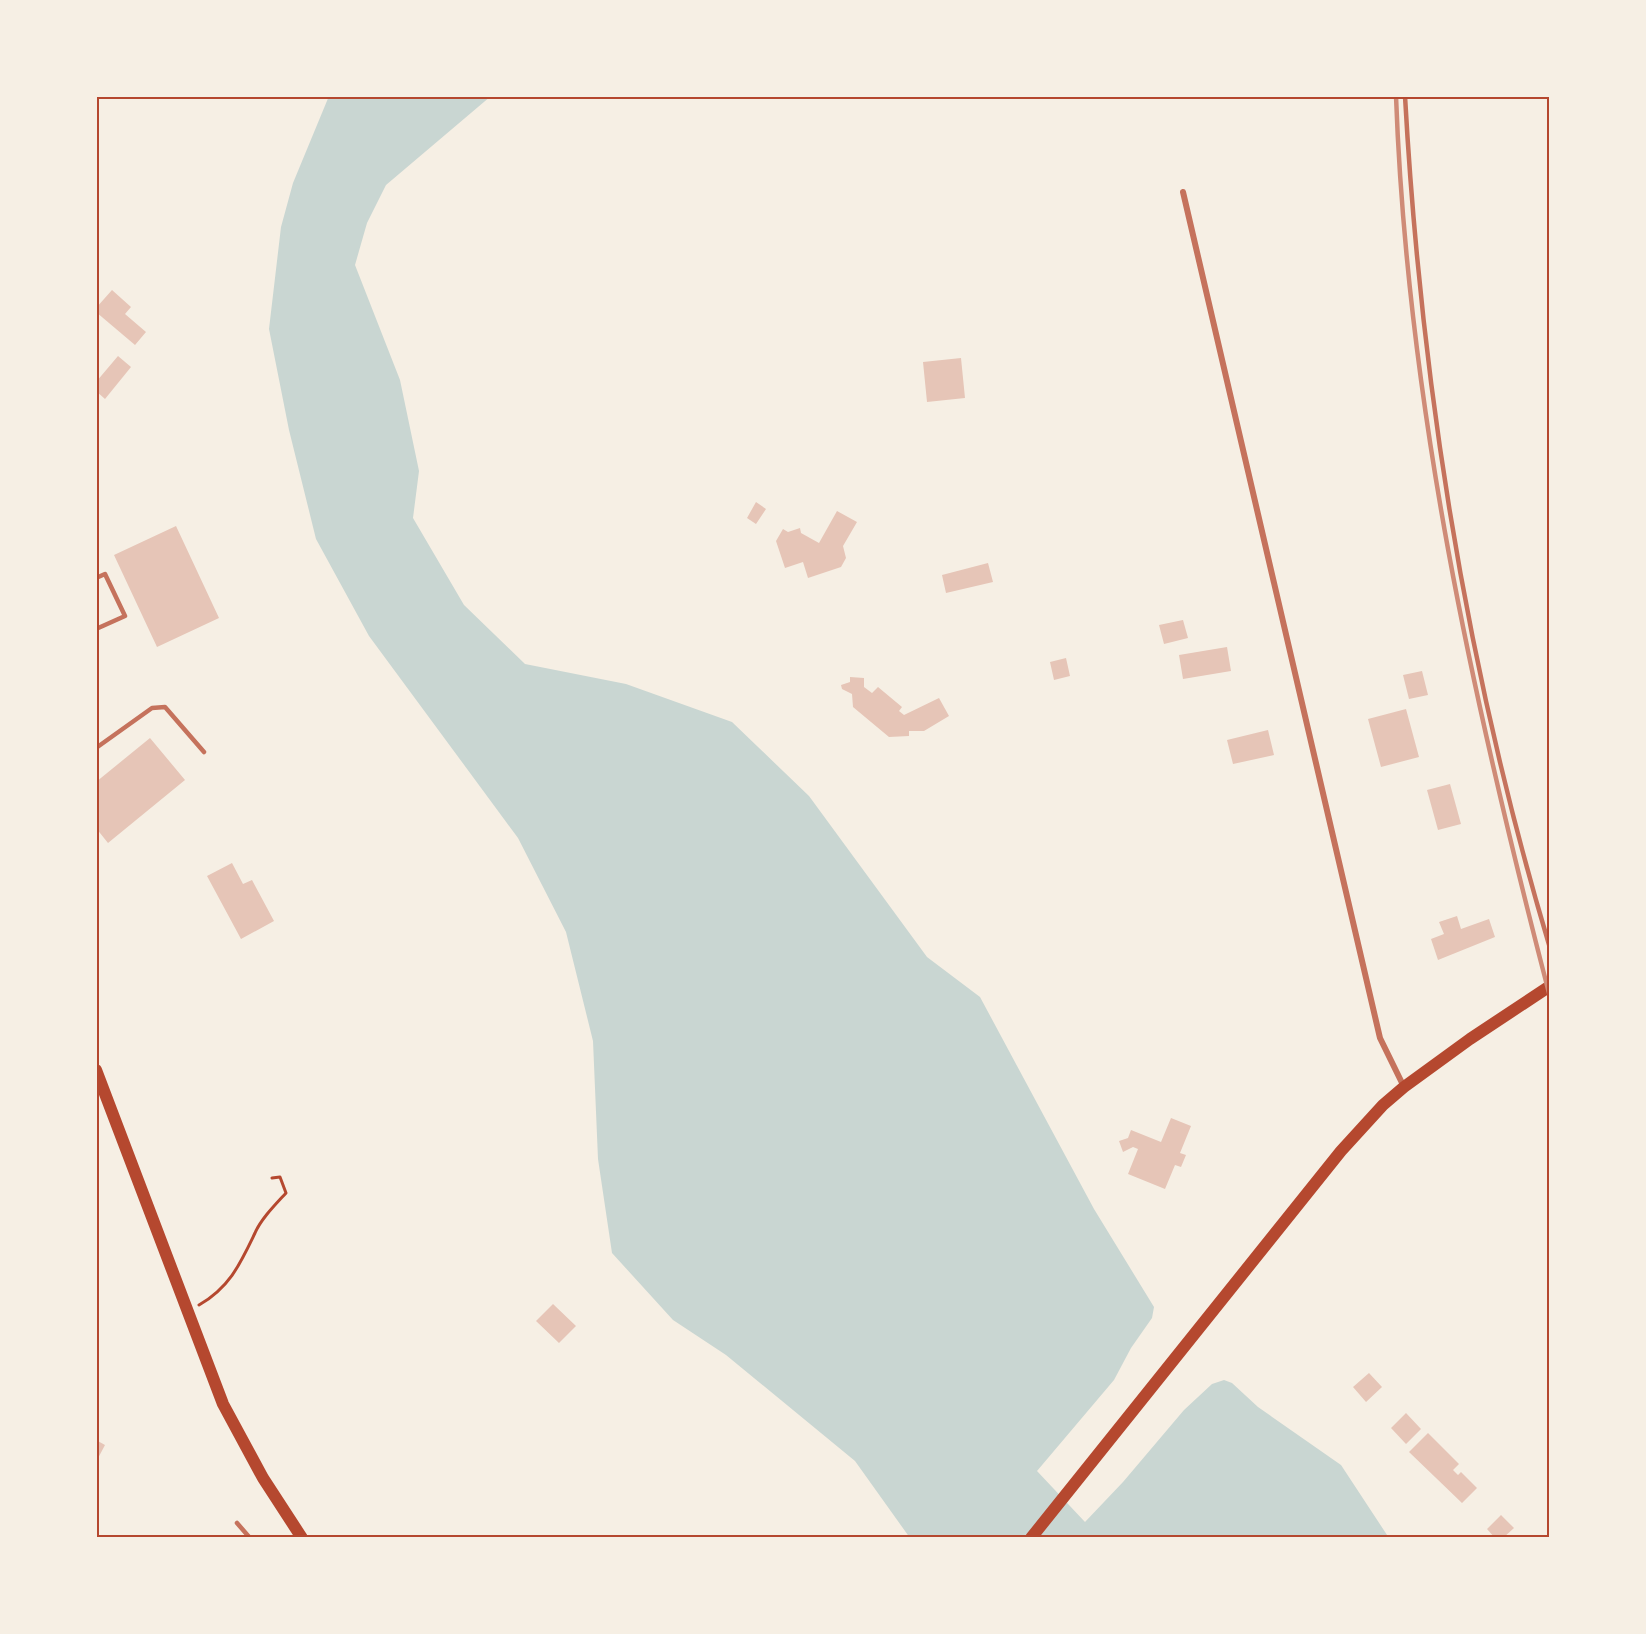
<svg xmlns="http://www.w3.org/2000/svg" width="1646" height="1634" font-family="'Roboto Serif',serif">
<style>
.water{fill:#c9d6d2}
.building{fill:#e6c5b7}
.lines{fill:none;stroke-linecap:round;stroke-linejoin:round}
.path{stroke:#b5482f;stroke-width:3}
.service{stroke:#c5725c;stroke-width:4.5}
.minor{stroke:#c5725c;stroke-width:6}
.secondary{stroke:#b5482f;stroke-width:12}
.rail{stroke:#cf8b77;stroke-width:4.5}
.neatline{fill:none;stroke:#b5482f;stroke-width:2}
</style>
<rect width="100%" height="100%" fill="#f6efe4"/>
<path class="water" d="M 329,96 L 491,96 L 386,185 L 367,223 L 355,265 L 400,380 L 419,471 L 413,518 L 464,605 L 525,664 L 626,684 L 732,722 L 809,796 L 927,957 L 980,997 L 1094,1209 L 1154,1307 L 1152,1318 L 1131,1348 L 1114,1380 L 1037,1471 L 1085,1522 L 1123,1482 L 1184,1410 L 1212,1384 L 1224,1380 L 1232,1383 L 1258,1407 L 1341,1465 L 1389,1538 L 910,1538 L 855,1461 L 726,1355 L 673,1320 L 612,1253 L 598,1159 L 593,1041 L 566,932 L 518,838 L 369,636 L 316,539 L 289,430 L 269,329 L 281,227 L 293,183 Z"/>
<path class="building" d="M 112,290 L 131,307 L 125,314 L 146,332 L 135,345 L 96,312 L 96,308 Z
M 118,356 L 131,367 L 105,399 L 96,391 L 96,382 Z
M 961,358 L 965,398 L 927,402 L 923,362 Z
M 756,502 L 766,509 L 756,524 L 747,518 Z
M 837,511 L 857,522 L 843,546 L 846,558 L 841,567 L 808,578 L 803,562 L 785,568 L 776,541 L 783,529 L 788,532 L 800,528 L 801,533 L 819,543 Z
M 176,526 L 219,618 L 157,647 L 114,555 Z
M 988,563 L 993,582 L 946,593 L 942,575 Z
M 1183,620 L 1188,638 L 1164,644 L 1159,625 Z
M 1227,647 L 1231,671 L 1183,679 L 1179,655 Z
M 1066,658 L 1070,676 L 1054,680 L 1050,662 Z
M 1422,671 L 1428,695 L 1409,699 L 1403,675 Z
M 850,677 L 864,678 L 864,687 L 872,693 L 878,687 L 902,707 L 899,711 L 904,715 L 939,698 L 949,716 L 924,731 L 909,731 L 909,736 L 889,737 L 853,707 L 852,694 L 842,689 L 841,685 L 850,682 Z
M 1406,709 L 1419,757 L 1381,767 L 1368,719 Z
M 1268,730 L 1274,755 L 1233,764 L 1227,740 Z
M 150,738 L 185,780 L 108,843 L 96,828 L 96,782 Z
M 1450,784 L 1461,824 L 1438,830 L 1427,790 Z
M 232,863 L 243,884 L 252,880 L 274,921 L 241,939 L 207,876 Z
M 1457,916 L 1461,929 L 1489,919 L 1495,937 L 1438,960 L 1431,939 L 1444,934 L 1439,922 Z
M 1171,1118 L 1191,1126 L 1180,1153 L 1186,1155 L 1181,1167 L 1175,1165 L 1165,1189 L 1128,1174 L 1138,1149 L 1133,1147 L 1123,1152 L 1119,1141 L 1128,1138 L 1131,1130 L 1161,1142 Z
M 553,1304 L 576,1326 L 559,1343 L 536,1321 Z
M 1369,1373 L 1382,1387 L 1366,1402 L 1353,1387 Z
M 1406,1413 L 1421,1429 L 1406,1444 L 1391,1428 Z
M 1428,1433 L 1459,1464 L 1453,1470 L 1458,1475 L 1461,1472 L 1477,1488 L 1462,1503 L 1409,1452 Z
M 96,1440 L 105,1445 L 96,1462 Z
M 1501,1515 L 1514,1528 L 1503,1538 L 1495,1538 L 1487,1529 Z"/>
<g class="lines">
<path class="path" d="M 199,1305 C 230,1287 240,1264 255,1233 C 261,1219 275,1205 286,1193 L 280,1177 L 272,1178"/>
<path class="service" d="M 1405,96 C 1421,383 1467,672 1550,948
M 96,578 L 105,574 L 125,616 L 96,629
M 96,748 L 152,708 L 165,707 L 204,752
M 237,1523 L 250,1538"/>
<path class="minor" d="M 1183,192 L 1380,1038 L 1404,1087"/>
<path class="secondary" d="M 96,1070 L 223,1404 L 263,1478 L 302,1538
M 1031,1538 L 1341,1151 L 1383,1105 L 1404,1087 L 1470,1039 L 1550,986"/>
<path class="rail" d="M 1396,96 C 1407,401 1473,702 1550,997"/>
</g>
<rect width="1646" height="1634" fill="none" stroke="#f6efe4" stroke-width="195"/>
<rect x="98" y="98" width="1450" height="1438" class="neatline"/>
</svg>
